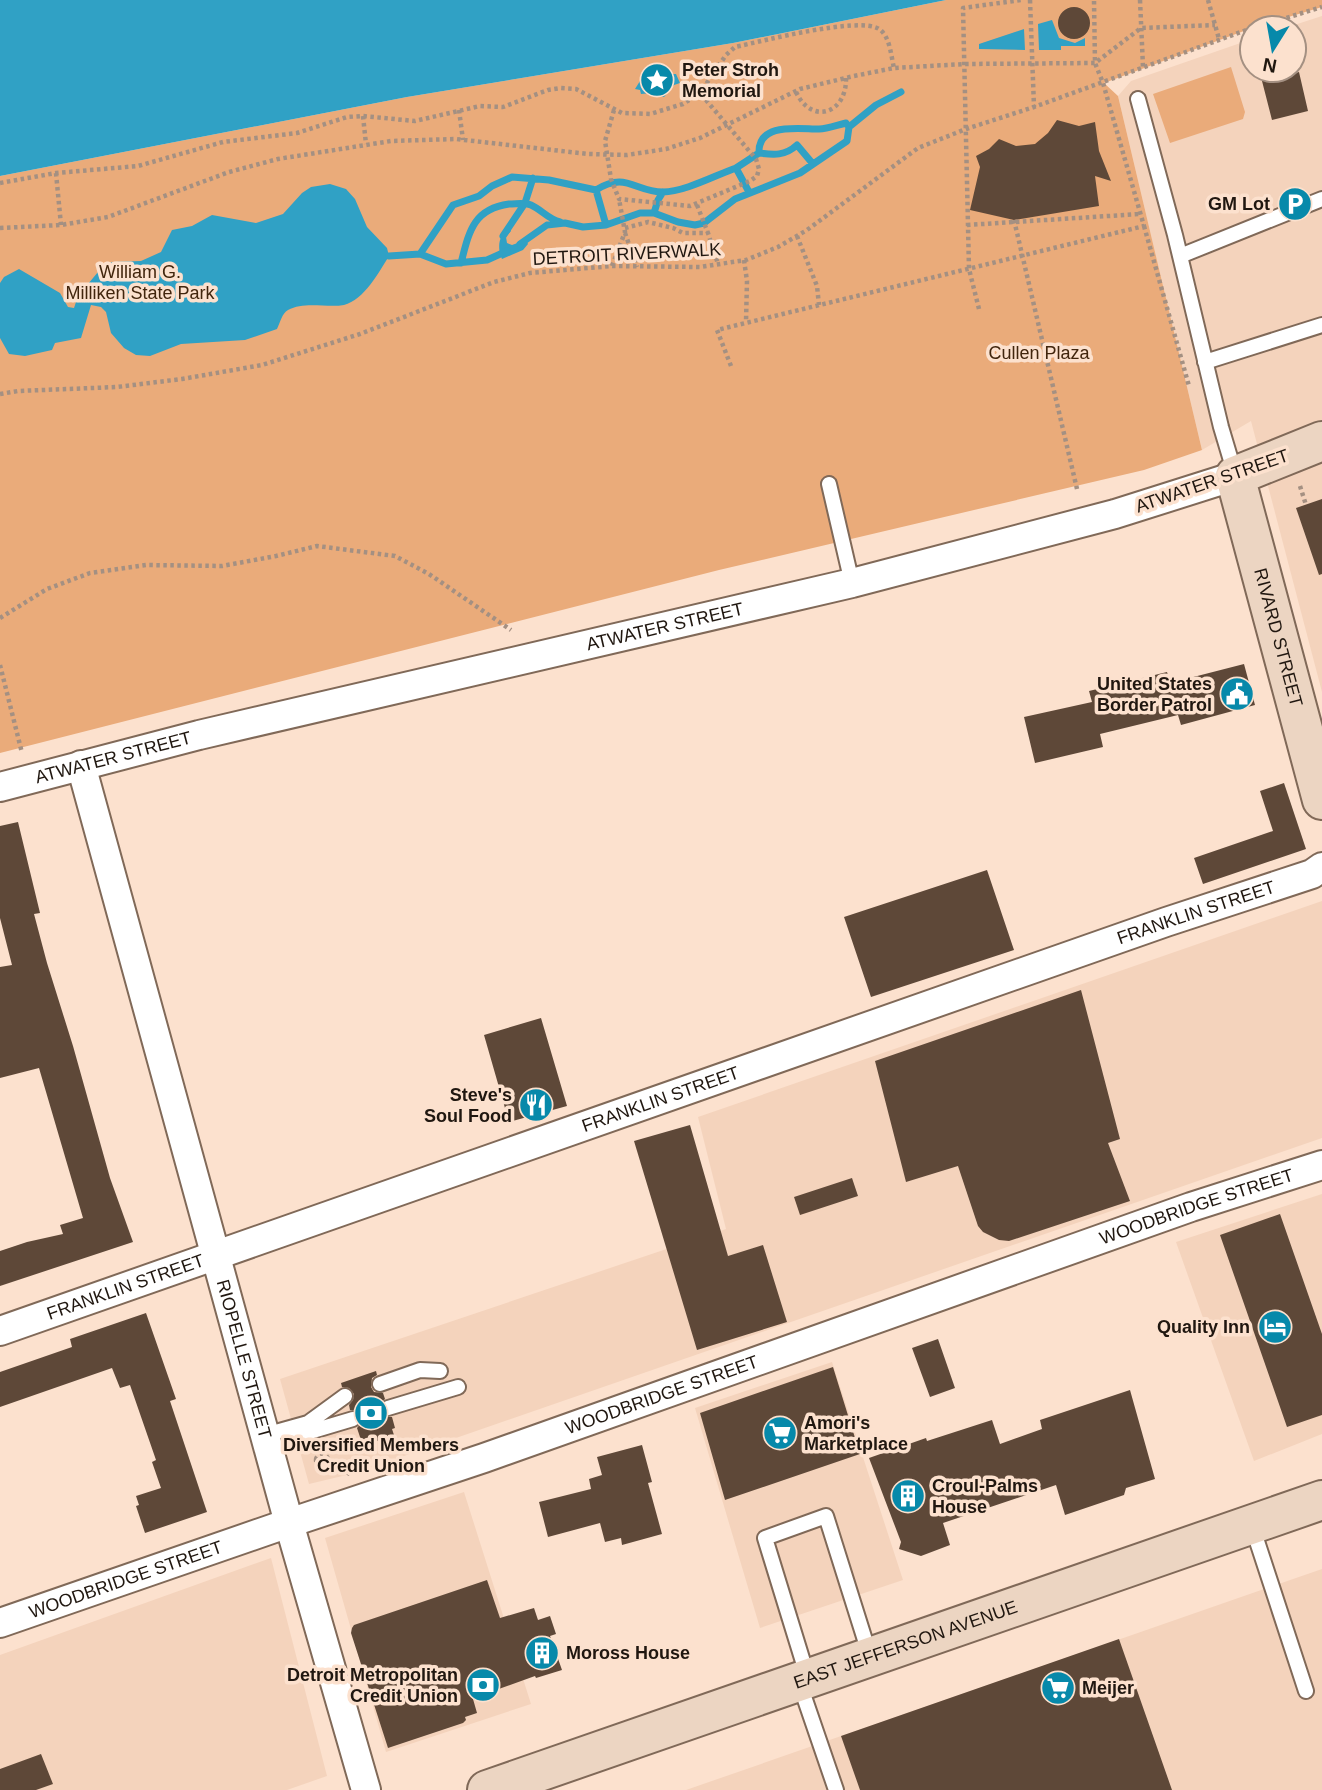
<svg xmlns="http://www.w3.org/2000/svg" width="1322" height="1790" font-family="Arial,sans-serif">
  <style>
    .built { fill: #f4d3bc }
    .green { fill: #eaab7a }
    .water { fill: #30a1c5 }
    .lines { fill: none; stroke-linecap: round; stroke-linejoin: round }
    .stream { stroke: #30a1c5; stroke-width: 7 }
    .building { fill: #5e4838 }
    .lane-casing { stroke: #806958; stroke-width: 18 }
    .street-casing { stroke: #806958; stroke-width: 32 }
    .secondary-casing { stroke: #806958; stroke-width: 42 }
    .path { stroke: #a49082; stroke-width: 4.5; stroke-dasharray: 3.5 3.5; stroke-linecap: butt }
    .lane { stroke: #fff; stroke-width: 14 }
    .street { stroke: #fff; stroke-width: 28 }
    .secondary { stroke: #ecd5c2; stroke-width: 38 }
    .labels { text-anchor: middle; stroke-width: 7; stroke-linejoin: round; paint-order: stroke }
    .poi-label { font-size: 18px; font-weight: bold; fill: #201710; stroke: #fce1ce; text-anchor: start }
    .street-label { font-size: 18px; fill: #201710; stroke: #fce1ce }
    .park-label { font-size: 18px; fill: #41250d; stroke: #fce1ce }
  </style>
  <rect width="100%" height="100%" fill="#fce1ce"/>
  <path class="built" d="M 1322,16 L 1322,692 L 1251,421 L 1202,450 L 1118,96 L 1131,81 L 1252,39 L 1252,70 L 1294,70 L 1294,28 L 1285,28 Z
    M 1322,901 L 1322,1138 L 355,1473 L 309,1484 L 280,1379 L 726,1229 L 698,1117 Z
    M 1322,1194 L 1322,1434 L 1254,1461 L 1176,1242 Z
    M 832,1362 L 903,1580 L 760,1628 L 695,1408 Z
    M 464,1492 L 531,1704 L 386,1752 L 325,1538 Z
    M 271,1558 L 327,1776 L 287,1790 L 0,1790 L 0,1655 Z
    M 1322,1569 L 1322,1790 L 686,1790 L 1132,1635 Z"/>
  <path class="green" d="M 946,0 L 1322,0 L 1322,7 L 1252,28 L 1104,83 L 1118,96 L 1202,450 L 1144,470 L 719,570 L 0,753 L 0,176 L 407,97 L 733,43 Z
    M 1231,67 L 1245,112 L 1243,119 L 1170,143 L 1153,94 Z"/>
  <path class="water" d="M 0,0 L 946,0 L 733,43 L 407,97 L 0,176 Z
    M 1052,20 L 1059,38 L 1075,43 L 1085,38 L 1085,46 L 1061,46 L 1061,50 L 1039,50 L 1038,24 Z
    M 1024,29 L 1025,50 L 979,49 L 979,44 Z
    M 673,74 L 676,74 L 680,83 L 674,85 L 664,97 L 652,93 L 641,94 L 640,90 L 635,89 L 640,81 C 648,80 648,84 652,89 L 660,89 L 667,77 Z
    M 330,184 L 346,189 L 355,199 L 367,227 L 387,248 L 389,256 C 379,272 364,300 344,305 C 327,308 304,301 288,310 C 282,313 280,323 277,329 L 245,340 L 181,344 L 150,356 L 136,355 L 124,348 L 111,333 L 106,312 L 101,307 L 91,305 L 81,338 L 55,343 L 52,350 L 25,356 L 9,354 L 0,338 L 0,283 L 4,277 L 19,269 L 60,293 L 68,307 L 74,308 L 78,296 L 98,272 L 112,262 L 141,261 L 161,252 L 172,230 L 192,226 L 212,215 L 256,223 L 283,214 L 302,193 L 311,187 Z
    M 510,229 L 511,231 L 506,237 L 507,243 L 512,245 L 526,240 L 528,244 L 523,250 L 502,259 C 497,248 498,234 510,229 Z"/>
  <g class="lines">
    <path class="stream" d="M 759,153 C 758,122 798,129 819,129 C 828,129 837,125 846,123 L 849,127
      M 736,168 L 759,153 C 774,155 785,156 797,145 L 813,164
      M 596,190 L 606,225
      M 654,213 L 658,200 L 663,192
      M 503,236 L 525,203 L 533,178
      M 520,244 L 547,225 L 565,223 L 583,227 L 606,225 L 640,213 L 654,213 L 678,222 L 695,225 L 704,223 L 735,199 L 800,173 L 847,141 L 849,127 L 876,105 L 901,92
      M 420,254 L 453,205 L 479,196 L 492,186 L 512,177 L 549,180 L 596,190 C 626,171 635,192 663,192 C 684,192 716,175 736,168 L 749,192
      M 389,256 L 420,254 L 446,264 L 487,260 L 507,251
      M 461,263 C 469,232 473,209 509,204 C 517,204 524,202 531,205 C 542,210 548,219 560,222"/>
  </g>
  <path class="building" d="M1058 23a16 16 0 1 1 32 0a16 16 0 1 1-32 0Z
    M 1299,72 L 1308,111 L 1272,120 L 1262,81 Z
    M 1057,120 L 1079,126 L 1095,122 L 1099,151 L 1111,181 L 1095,176 L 1099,206 L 1014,220 L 970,210 L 980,167 L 976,156 L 989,149 L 999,139 L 1016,146 L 1035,144 L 1048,133 Z
    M 1322,499 L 1322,574 L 1319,575 L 1296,508 Z
    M 1244,664 L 1255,705 L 1181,725 L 1178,715 L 1100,734 L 1103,747 L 1035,763 L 1024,717 L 1092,702 L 1089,691 L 1167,672 L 1170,683 Z
    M 1284,783 L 1306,849 L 1203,884 L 1194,858 L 1273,831 L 1260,791 Z
    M 18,822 L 40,913 L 34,914 L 47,963 L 73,1046 L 110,1178 L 133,1242 L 0,1286 L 0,1251 L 27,1242 L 63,1234 L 60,1225 L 83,1218 L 39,1068 L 0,1078 L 0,967 L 12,965 L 0,918 L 0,826 Z
    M 987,870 L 1014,950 L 871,997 L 844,917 Z
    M 1081,990 L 1120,1139 L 1108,1143 L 1130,1201 L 1009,1241 L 999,1240 L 983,1232 L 978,1226 L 958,1166 L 906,1182 L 875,1061 Z
    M 541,1018 L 567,1106 L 509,1122 L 484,1035 Z
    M 690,1125 L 728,1256 L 763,1245 L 787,1322 L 697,1350 L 634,1141 Z
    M 852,1178 L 858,1196 L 800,1215 L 794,1197 Z
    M 1280,1214 L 1322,1334 L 1322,1415 L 1287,1427 L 1220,1235 Z
    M 146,1313 L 176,1399 L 170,1401 L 207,1512 L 145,1533 L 136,1506 L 139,1505 L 136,1496 L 161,1488 L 152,1462 L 156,1460 L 130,1385 L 120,1388 L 112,1368 L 0,1407 L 0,1372 L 72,1347 L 70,1339 Z
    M 938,1339 L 955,1388 L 930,1397 L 912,1348 Z
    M 833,1367 L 860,1454 L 725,1500 L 700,1413 Z
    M 376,1371 L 377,1375 L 372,1378 L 371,1387 L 374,1392 L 383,1393 L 385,1399 L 379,1405 L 379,1411 L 385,1417 L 392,1417 L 395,1428 L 392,1429 L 394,1435 L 363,1446 L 357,1428 L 362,1422 L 362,1416 L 356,1410 L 350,1410 L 349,1405 L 353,1400 L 354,1394 L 349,1388 L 342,1387 L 341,1383 Z
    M 1130,1390 L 1155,1479 L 1126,1488 L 1124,1495 L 1065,1515 L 1056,1485 L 943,1523 L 950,1545 L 921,1556 L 899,1549 L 901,1542 L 869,1458 L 926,1438 L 927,1441 L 992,1420 L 1000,1444 L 1042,1429 L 1040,1420 Z
    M 642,1445 L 652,1482 L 648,1483 L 662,1534 L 622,1545 L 621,1538 L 605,1542 L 600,1523 L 548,1537 L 539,1502 L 591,1489 L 589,1479 L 602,1475 L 597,1457 Z
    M 487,1580 L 500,1618 L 534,1608 L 538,1620 L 550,1616 L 556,1634 L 550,1636 L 562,1670 L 536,1678 L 535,1676 L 493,1691 L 471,1692 L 477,1713 L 465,1717 L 466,1720 L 463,1723 L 388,1748 L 351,1633 L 352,1628 L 354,1625 Z
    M 1119,1639 L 1172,1790 L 860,1790 L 841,1736 Z
    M 41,1754 L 53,1784 L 36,1790 L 0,1790 L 0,1769 Z"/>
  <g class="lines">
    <g class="lane-casing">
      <path id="lane" d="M 1138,99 L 1175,235 L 1221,427 L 1235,474
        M 1180,256 L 1322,199
        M 1205,362 L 1322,325
        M 829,484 L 852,583
        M 380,1384 L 420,1370 L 440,1371
        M 388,1408 L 458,1387
        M 265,1435 L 308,1423 L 345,1396
        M 296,1436 L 353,1419
        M 1252,1526 L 1306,1691
        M 808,1678 L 765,1538 L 826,1516 L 870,1656
        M 799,1682 L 836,1790"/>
    </g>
    <g class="street-casing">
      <g id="street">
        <path id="s1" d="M 81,765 L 289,1523 L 366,1790"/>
        <path id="s2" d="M 0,787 L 199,735 L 852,583 L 1115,514 L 1235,476"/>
        <path id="s3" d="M 0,1331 L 1166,922 L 1312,874 L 1322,867"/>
        <path id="s4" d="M 0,1623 L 289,1523 L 484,1458 L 1191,1207 L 1322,1165"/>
      </g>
    </g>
    <g class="secondary-casing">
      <g id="secondary">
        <path id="s5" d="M 1322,441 L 1235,476 L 1322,800"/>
        <path id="s6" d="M 487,1790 L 1322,1500"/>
      </g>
    </g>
    <path class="path" d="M 1030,0 L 1034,107
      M 1140,0 L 1143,67
      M 1208,0 L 1219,39
      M 1253,28 L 1322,7
      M 796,92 C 812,126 847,113 846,78
      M 459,110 L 463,140
      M 614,110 L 605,141 L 611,179 L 619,199 L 690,206 L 750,181 L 757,176 L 759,169 L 756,159 L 700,93
      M 363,116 L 366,144
      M 56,173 L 61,225
      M 0,183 L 56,173 L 138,166 L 223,142 L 297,133 L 347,117 L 363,116 L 415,121 L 480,106 L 503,107 L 548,90 L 561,88 L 576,89 L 622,113 L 650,114 L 683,104 L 700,93 L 726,55 L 735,47 C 763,41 859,16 879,29 C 890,36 891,56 894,68
      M 697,205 L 708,233
      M 1014,220 L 1077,489
      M 967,225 L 1140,214
      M 1144,226 L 1189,386
      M 0,228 L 61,225 L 108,217 L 229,172 L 278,159 L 391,141 L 456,139 L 588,154 L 627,155 L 666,149 L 700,138 L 800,89 L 854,76 L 894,68 L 965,64 L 1095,63 L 1141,28 L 1215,25
      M 625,228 L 648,222 L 673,228 L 683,233 L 708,233 L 718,264
      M 625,233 L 637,267
      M 797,236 L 817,286 L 819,305
      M 744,260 L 747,281 L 746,322
      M 612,266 L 625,232 L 619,199
      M 979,309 L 969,269 L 963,8 L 1021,0
      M 731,366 L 717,330 L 1144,226 L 1103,83 L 1095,63 L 1094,0
      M 0,394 L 18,391 L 117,387 L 182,379 L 262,365 L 360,334 L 494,282 L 530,273 L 612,266 L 700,267 L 746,260 L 778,247 L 807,230 L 918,148 L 966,129 L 1034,107 L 1252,28
      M 1300,486 L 1306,505
      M 0,618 L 47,589 L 90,573 L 146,565 L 222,566 L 276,556 L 317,546 L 395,556 L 429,574 L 511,630
      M 0,665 L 22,753
      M316 1460a6 6 0 1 1 12 0a6 6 0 1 1-12 0Z
      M 328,1463 L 352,1475"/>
    <use href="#lane" class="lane"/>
    <use href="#street" class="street"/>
    <use href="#secondary" class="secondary"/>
  </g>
  <defs>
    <g id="sight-disc" transform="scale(1.75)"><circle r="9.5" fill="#0789aa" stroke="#fce1ce"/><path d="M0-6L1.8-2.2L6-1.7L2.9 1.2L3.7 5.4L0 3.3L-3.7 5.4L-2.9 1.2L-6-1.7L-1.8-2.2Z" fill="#fff"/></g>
    <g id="parking-disc" transform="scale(1.75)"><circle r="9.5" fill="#0789aa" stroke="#fce1ce"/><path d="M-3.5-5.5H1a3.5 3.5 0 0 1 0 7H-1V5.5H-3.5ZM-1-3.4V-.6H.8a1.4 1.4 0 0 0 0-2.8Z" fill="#fff"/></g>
    <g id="civic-disc" transform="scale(1.75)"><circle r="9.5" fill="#0789aa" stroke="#fce1ce"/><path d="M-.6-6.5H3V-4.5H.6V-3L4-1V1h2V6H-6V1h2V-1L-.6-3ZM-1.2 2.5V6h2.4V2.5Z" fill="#fff"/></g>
    <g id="restaurant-disc" transform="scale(1.75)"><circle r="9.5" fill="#0789aa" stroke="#fce1ce"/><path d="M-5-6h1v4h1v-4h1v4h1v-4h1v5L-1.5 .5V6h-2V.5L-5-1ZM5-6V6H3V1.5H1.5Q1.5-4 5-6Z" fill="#fff"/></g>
    <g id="hotel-disc" transform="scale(1.75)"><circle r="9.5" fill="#0789aa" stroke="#fce1ce"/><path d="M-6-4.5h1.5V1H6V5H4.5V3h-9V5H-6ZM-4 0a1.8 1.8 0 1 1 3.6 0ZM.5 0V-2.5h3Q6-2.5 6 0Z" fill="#fff"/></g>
    <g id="bank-disc" transform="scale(1.75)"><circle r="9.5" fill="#0789aa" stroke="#fce1ce"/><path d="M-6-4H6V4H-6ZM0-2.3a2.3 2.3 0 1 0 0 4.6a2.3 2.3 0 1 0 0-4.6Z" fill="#fff"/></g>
    <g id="supermarket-disc" transform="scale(1.75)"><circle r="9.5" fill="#0789aa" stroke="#fce1ce"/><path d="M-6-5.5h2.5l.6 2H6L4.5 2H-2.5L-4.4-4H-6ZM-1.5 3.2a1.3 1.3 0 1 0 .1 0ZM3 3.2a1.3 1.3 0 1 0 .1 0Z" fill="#fff"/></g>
    <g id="building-disc" transform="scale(1.75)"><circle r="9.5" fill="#0789aa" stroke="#fce1ce"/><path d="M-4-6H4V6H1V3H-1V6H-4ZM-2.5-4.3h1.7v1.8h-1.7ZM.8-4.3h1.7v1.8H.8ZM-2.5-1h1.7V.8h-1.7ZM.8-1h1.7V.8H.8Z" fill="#fff"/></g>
  </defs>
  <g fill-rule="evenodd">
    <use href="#sight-disc" x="657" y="80"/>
    <use href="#parking-disc" x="1295" y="204"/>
    <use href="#civic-disc" x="1237" y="694"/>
    <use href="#restaurant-disc" x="536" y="1105"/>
    <use href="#hotel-disc" x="1275" y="1327"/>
    <use href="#bank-disc" x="371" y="1413"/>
    <use href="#supermarket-disc" x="780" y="1433"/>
    <use href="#building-disc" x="908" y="1496"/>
    <use href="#building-disc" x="542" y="1653"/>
    <use href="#bank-disc" x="483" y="1685"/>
    <use href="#supermarket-disc" x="1058" y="1688"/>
  </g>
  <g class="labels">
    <g class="poi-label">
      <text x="682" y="76">Peter Stroh<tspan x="682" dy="21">Memorial</tspan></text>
      <text x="1270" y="210" text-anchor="end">GM Lot</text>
      <text x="1212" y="690" text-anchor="end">United States<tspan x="1212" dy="21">Border Patrol</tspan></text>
      <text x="512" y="1101" text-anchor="end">Steve's<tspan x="512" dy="21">Soul Food</tspan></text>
      <text x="1250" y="1333" text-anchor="end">Quality Inn</text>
      <text x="804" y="1429">Amori's<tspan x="804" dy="21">Marketplace</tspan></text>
      <text x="371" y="1451" text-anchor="middle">Diversified Members<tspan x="371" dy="21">Credit Union</tspan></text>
      <text x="932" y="1492">Croul-Palms<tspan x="932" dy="21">House</tspan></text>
      <text x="566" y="1659">Moross House</text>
      <text x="458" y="1681" text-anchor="end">Detroit Metropolitan<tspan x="458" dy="21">Credit Union</tspan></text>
      <text x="1082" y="1694">Meijer</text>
    </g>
    <g class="street-label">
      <text transform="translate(627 254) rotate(-3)" y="6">DETROIT RIVERWALK</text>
      <text transform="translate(1212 481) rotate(-19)" y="6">ATWATER STREET</text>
      <text dy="6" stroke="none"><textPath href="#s2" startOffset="684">ATWATER STREET</textPath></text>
      <text dy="6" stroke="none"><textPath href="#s5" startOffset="261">RIVARD STREET</textPath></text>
      <text dy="6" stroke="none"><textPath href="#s2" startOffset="117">ATWATER STREET</textPath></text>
      <text dy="6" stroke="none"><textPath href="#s3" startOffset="1267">FRANKLIN STREET</textPath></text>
      <text dy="6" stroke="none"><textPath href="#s3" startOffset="700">FRANKLIN STREET</textPath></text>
      <text dy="6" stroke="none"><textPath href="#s4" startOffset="1267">WOODBRIDGE STREET</textPath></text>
      <text dy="6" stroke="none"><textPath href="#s3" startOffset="133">FRANKLIN STREET</textPath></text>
      <text dy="6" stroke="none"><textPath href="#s1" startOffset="616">RIOPELLE STREET</textPath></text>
      <text dy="6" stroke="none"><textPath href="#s4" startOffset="700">WOODBRIDGE STREET</textPath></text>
      <text dy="6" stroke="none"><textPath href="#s4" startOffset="133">WOODBRIDGE STREET</textPath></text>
      <text dy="6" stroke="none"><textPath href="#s6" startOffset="443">EAST JEFFERSON AVENUE</textPath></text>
    </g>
    <g class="park-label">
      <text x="140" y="278">William G.<tspan x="140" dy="21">Milliken State Park</tspan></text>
      <text x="1039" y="359">Cullen Plaza</text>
    </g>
  </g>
  <g transform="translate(1273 49) rotate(191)"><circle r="33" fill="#fce1ce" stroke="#a49082" stroke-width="2"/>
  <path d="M0-5L12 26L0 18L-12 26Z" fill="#0789aa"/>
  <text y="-10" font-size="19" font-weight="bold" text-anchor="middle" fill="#201710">N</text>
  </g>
</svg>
